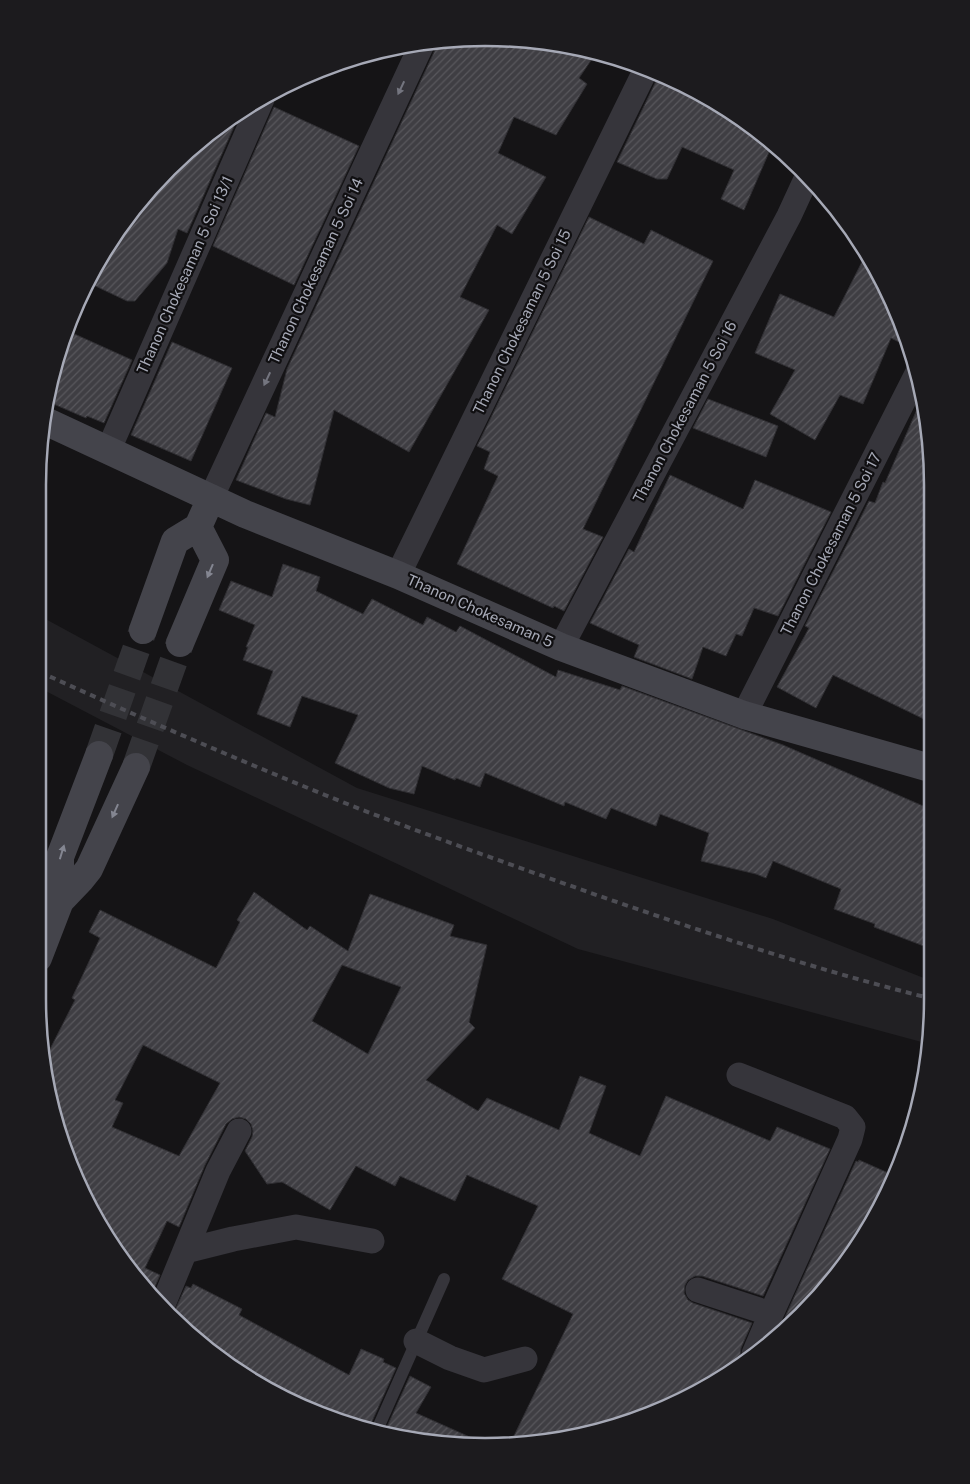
<svg xmlns="http://www.w3.org/2000/svg" width="970" height="1484" font-family="'Public Sans',sans-serif">
  <style>
    .built { fill: #212023 }
    .building { fill: url(#building-hatch); stroke: #2f2e32; fill-rule: evenodd }
    .lines { fill: none; stroke-linecap: round; stroke-linejoin: round }
    .secondary-tunnel { stroke: #323236; stroke-width: 28; stroke-dasharray: 28 14; stroke-linecap: butt }
    .lane { stroke: #36353b; stroke-width: 12 }
    .street { stroke: #36353b; stroke-width: 25 }
    .secondary { stroke: #44444b; stroke-width: 28 }
    .rail { stroke: #4d4d54; stroke-width: 4; stroke-dasharray: 6 5; stroke-linecap: butt }
    .oneway { fill: #74757f }
    .oneway2 { fill: #848691 }
    .labels { text-anchor: middle; stroke-width: 4.5; stroke-linejoin: round; paint-order: stroke }
    .street-label { font-size: 15px; fill: #a6a9b6; stroke: #100f11 }
    .rim { fill: none; stroke: #a6a9b6; stroke-width: 2.5 }
  </style>
  <defs>
    <pattern id="building-hatch" width="6" height="6" patternUnits="userSpaceOnUse" patternTransform="scale(1.25)"><rect width="6" height="6" fill="#3f3e43"/><path d="M-1 1l2-2M0 6l6-6M5 7l2-2" fill="none" stroke="#58575c"/></pattern>
  </defs>
  <rect width="100%" height="100%" fill="#151416"/>
  <path class="built" d="M 40,616 L 357,788 L 773,919 L 929,980 L 929,1044 L 578,949 L 187,765 L 40,688 Z"/>
  <path class="building" d="M 455,38 L 543,41 L 596,53 L 579,78 L 587,84 L 556,135 L 514,117 L 498,153 L 546,177 L 512,234 L 497,225 L 460,297 L 489,310 L 409,452 L 334,410 L 310,505 L 286,499 L 236,480 L 266,413 L 275,417 L 287,369 L 435,50 L 436,42 Z
    M 659,75 L 708,97 L 773,143 L 744,210 L 721,199 L 734,170 L 682,147 L 667,179 L 657,179 L 617,162 Z
    M 274,107 L 359,146 L 294,285 L 213,246 Z
    M 240,113 L 187,233 L 178,229 L 167,263 L 135,301 L 127,301 L 87,282 L 148,190 L 212,130 Z
    M 589,217 L 644,244 L 651,230 L 713,261 L 583,529 L 603,537 L 564,611 L 554,606 L 553,608 L 457,564 L 498,476 L 484,469 L 490,452 L 477,446 Z
    M 866,254 L 886,287 L 909,347 L 891,338 L 863,404 L 840,395 L 815,440 L 770,414 L 795,370 L 755,353 L 780,294 L 834,317 Z
    M 70,332 L 132,360 L 104,423 L 87,416 L 86,418 L 49,402 Z
    M 172,342 L 232,368 L 191,461 L 131,435 Z
    M 922,398 L 932,456 L 930,722 L 833,675 L 816,708 L 777,687 L 809,628 L 805,626 L 858,523 L 869,501 L 875,503 L 883,482 L 885,483 Z
    M 708,399 L 778,426 L 766,457 L 693,428 Z
    M 670,475 L 743,509 L 755,480 L 831,512 L 778,616 L 754,608 L 742,636 L 736,634 L 726,656 L 703,647 L 692,679 L 634,657 L 639,645 L 590,623 L 629,549 L 634,552 Z
    M 283,564 L 320,577 L 316,591 L 363,614 L 372,599 L 423,625 L 427,617 L 456,632 L 460,626 L 556,677 L 558,670 L 620,690 L 622,686 L 783,745 L 930,809 L 929,948 L 874,927 L 875,924 L 834,909 L 841,889 L 773,861 L 766,878 L 756,874 L 701,861 L 709,833 L 660,814 L 656,826 L 611,808 L 606,819 L 565,802 L 564,806 L 485,773 L 480,787 L 456,778 L 455,780 L 422,766 L 414,794 L 389,788 L 335,763 L 358,715 L 302,696 L 290,727 L 257,714 L 273,671 L 243,660 L 248,647 L 246,647 L 255,625 L 219,610 L 231,581 L 272,597 Z
    M 254,892 L 307,930 L 310,926 L 348,951 L 370,894 L 454,925 L 450,936 L 487,945 L 469,1022 L 475,1028 L 426,1080 L 478,1111 L 487,1098 L 559,1130 L 580,1076 L 606,1086 L 589,1133 L 640,1156 L 666,1096 L 770,1141 L 777,1127 L 830,1149 L 763,1296 L 702,1276 L 695,1276 L 688,1280 L 685,1285 L 684,1293 L 688,1300 L 693,1303 L 752,1323 L 741,1348 L 740,1357 L 734,1371 L 601,1431 L 512,1440 L 573,1314 L 502,1279 L 538,1206 L 467,1175 L 455,1201 L 400,1176 L 395,1186 L 356,1166 L 330,1210 L 282,1182 L 267,1184 L 245,1151 L 252,1137 L 253,1131 L 251,1124 L 246,1119 L 239,1117 L 232,1119 L 226,1124 L 205,1165 L 179,1227 L 167,1221 L 145,1268 L 160,1275 L 153,1291 L 113,1248 L 61,1143 L 47,1055 L 75,1000 L 72,998 L 100,938 L 89,932 L 100,910 L 216,968 L 240,922 L 237,920 ZM 342,965 L 401,987 L 368,1054 L 312,1021 ZM 143,1045 L 220,1083 L 179,1156 L 112,1127 L 123,1103 L 115,1100 Z
    M 859,1160 L 895,1176 L 822,1294 L 792,1320 L 785,1317 L 856,1161 L 858,1162 Z
    M 193,1284 L 242,1309 L 239,1315 L 349,1375 L 361,1349 L 384,1359 L 383,1362 L 396,1368 L 369,1428 L 341,1423 L 212,1354 L 174,1312 L 186,1286 L 191,1288 Z
    M 410,1376 L 431,1387 L 416,1413 L 472,1438 L 470,1444 L 456,1446 L 385,1431 Z"/>
  <g class="lines">
    <path class="secondary-tunnel" d="M 99,755 L 143,630
      M 136,767 L 180,643"/>
    <path class="lane" d="M 377,1430 L 444,1279"/>
    <path class="street" d="M 108,451 L 262,99
      M 211,498 L 422,44
      M 398,575 L 646,69
      M 561,647 L 789,216 L 807,177
      M 744,715 L 918,372
      M 38,896 L 60,901
      M 739,1075 L 845,1117 L 853,1127 L 850,1139 L 771,1314
      M 185,1251 L 233,1239 L 296,1227 L 372,1241
      M 698,1290 L 771,1314 L 754,1354
      M 164,1302 L 218,1171 L 239,1131
      M 416,1341 L 450,1358 L 484,1370 L 525,1359"/>
    <path class="secondary" d="M 43,420 L 245,514 L 398,575 L 561,647 L 744,715 L 930,768
      M 143,630 L 175,541 L 198,527 L 211,498
      M 180,643 L 215,560 L 198,527
      M 60,901 L 81,879 L 89,869 L 136,767
      M 38,958 L 60,901 L 60,857 L 99,755"/>
    <path class="rail" d="M 40,672 C 145,720 252,766 360,809 C 435,838 512,865 588,892 C 700,931 813,969 929,998"/>
  </g>
  <defs><path id="oneway-solid" d="M-6-.8H1V-3.2L6.5 0L1 3.2V.8H-6Z" transform="scale(1.25)"/></defs>
  <g class="oneway">
    <use href="#oneway-solid" transform="translate(401 88) rotate(115)"/>
    <use href="#oneway-solid" transform="translate(267 379) rotate(115)"/>
  </g>
  <g class="oneway2">
    <use href="#oneway-solid" transform="translate(210 571) rotate(113)"/>
    <use href="#oneway-solid" transform="translate(115 811) rotate(114)"/>
    <use href="#oneway-solid" transform="translate(62 852) rotate(-73)"/>
  </g>
  <g class="labels">
    <g class="street-label">
      <text transform="translate(316 271) rotate(-65)" y="5">Thanon Chokesaman 5 Soi 14</text>
      <text transform="translate(185 275) rotate(-66)" y="5">Thanon Chokesaman 5 Soi 13/1</text>
      <text transform="translate(522 322) rotate(-64)" y="5">Thanon Chokesaman 5 Soi 15</text>
      <text transform="translate(685 412) rotate(-62)" y="5">Thanon Chokesaman 5 Soi 16</text>
      <text transform="translate(831 544) rotate(-63)" y="5">Thanon Chokesaman 5 Soi 17</text>
      <text transform="translate(480 611) rotate(24)" y="5">Thanon Chokesaman 5</text>
    </g>
  </g>
  <path d="M0 0H970V1484H0ZM485 46H485A439 439 0 0 1 924 485V999A439 439 0 0 1 485 1438H485A439 439 0 0 1 46 999V485A439 439 0 0 1 485 46Z" fill="#1c1b1e" fill-rule="evenodd"/>
  <path class="rim" d="M485 46H485A439 439 0 0 1 924 485V999A439 439 0 0 1 485 1438H485A439 439 0 0 1 46 999V485A439 439 0 0 1 485 46Z"/>
</svg>
